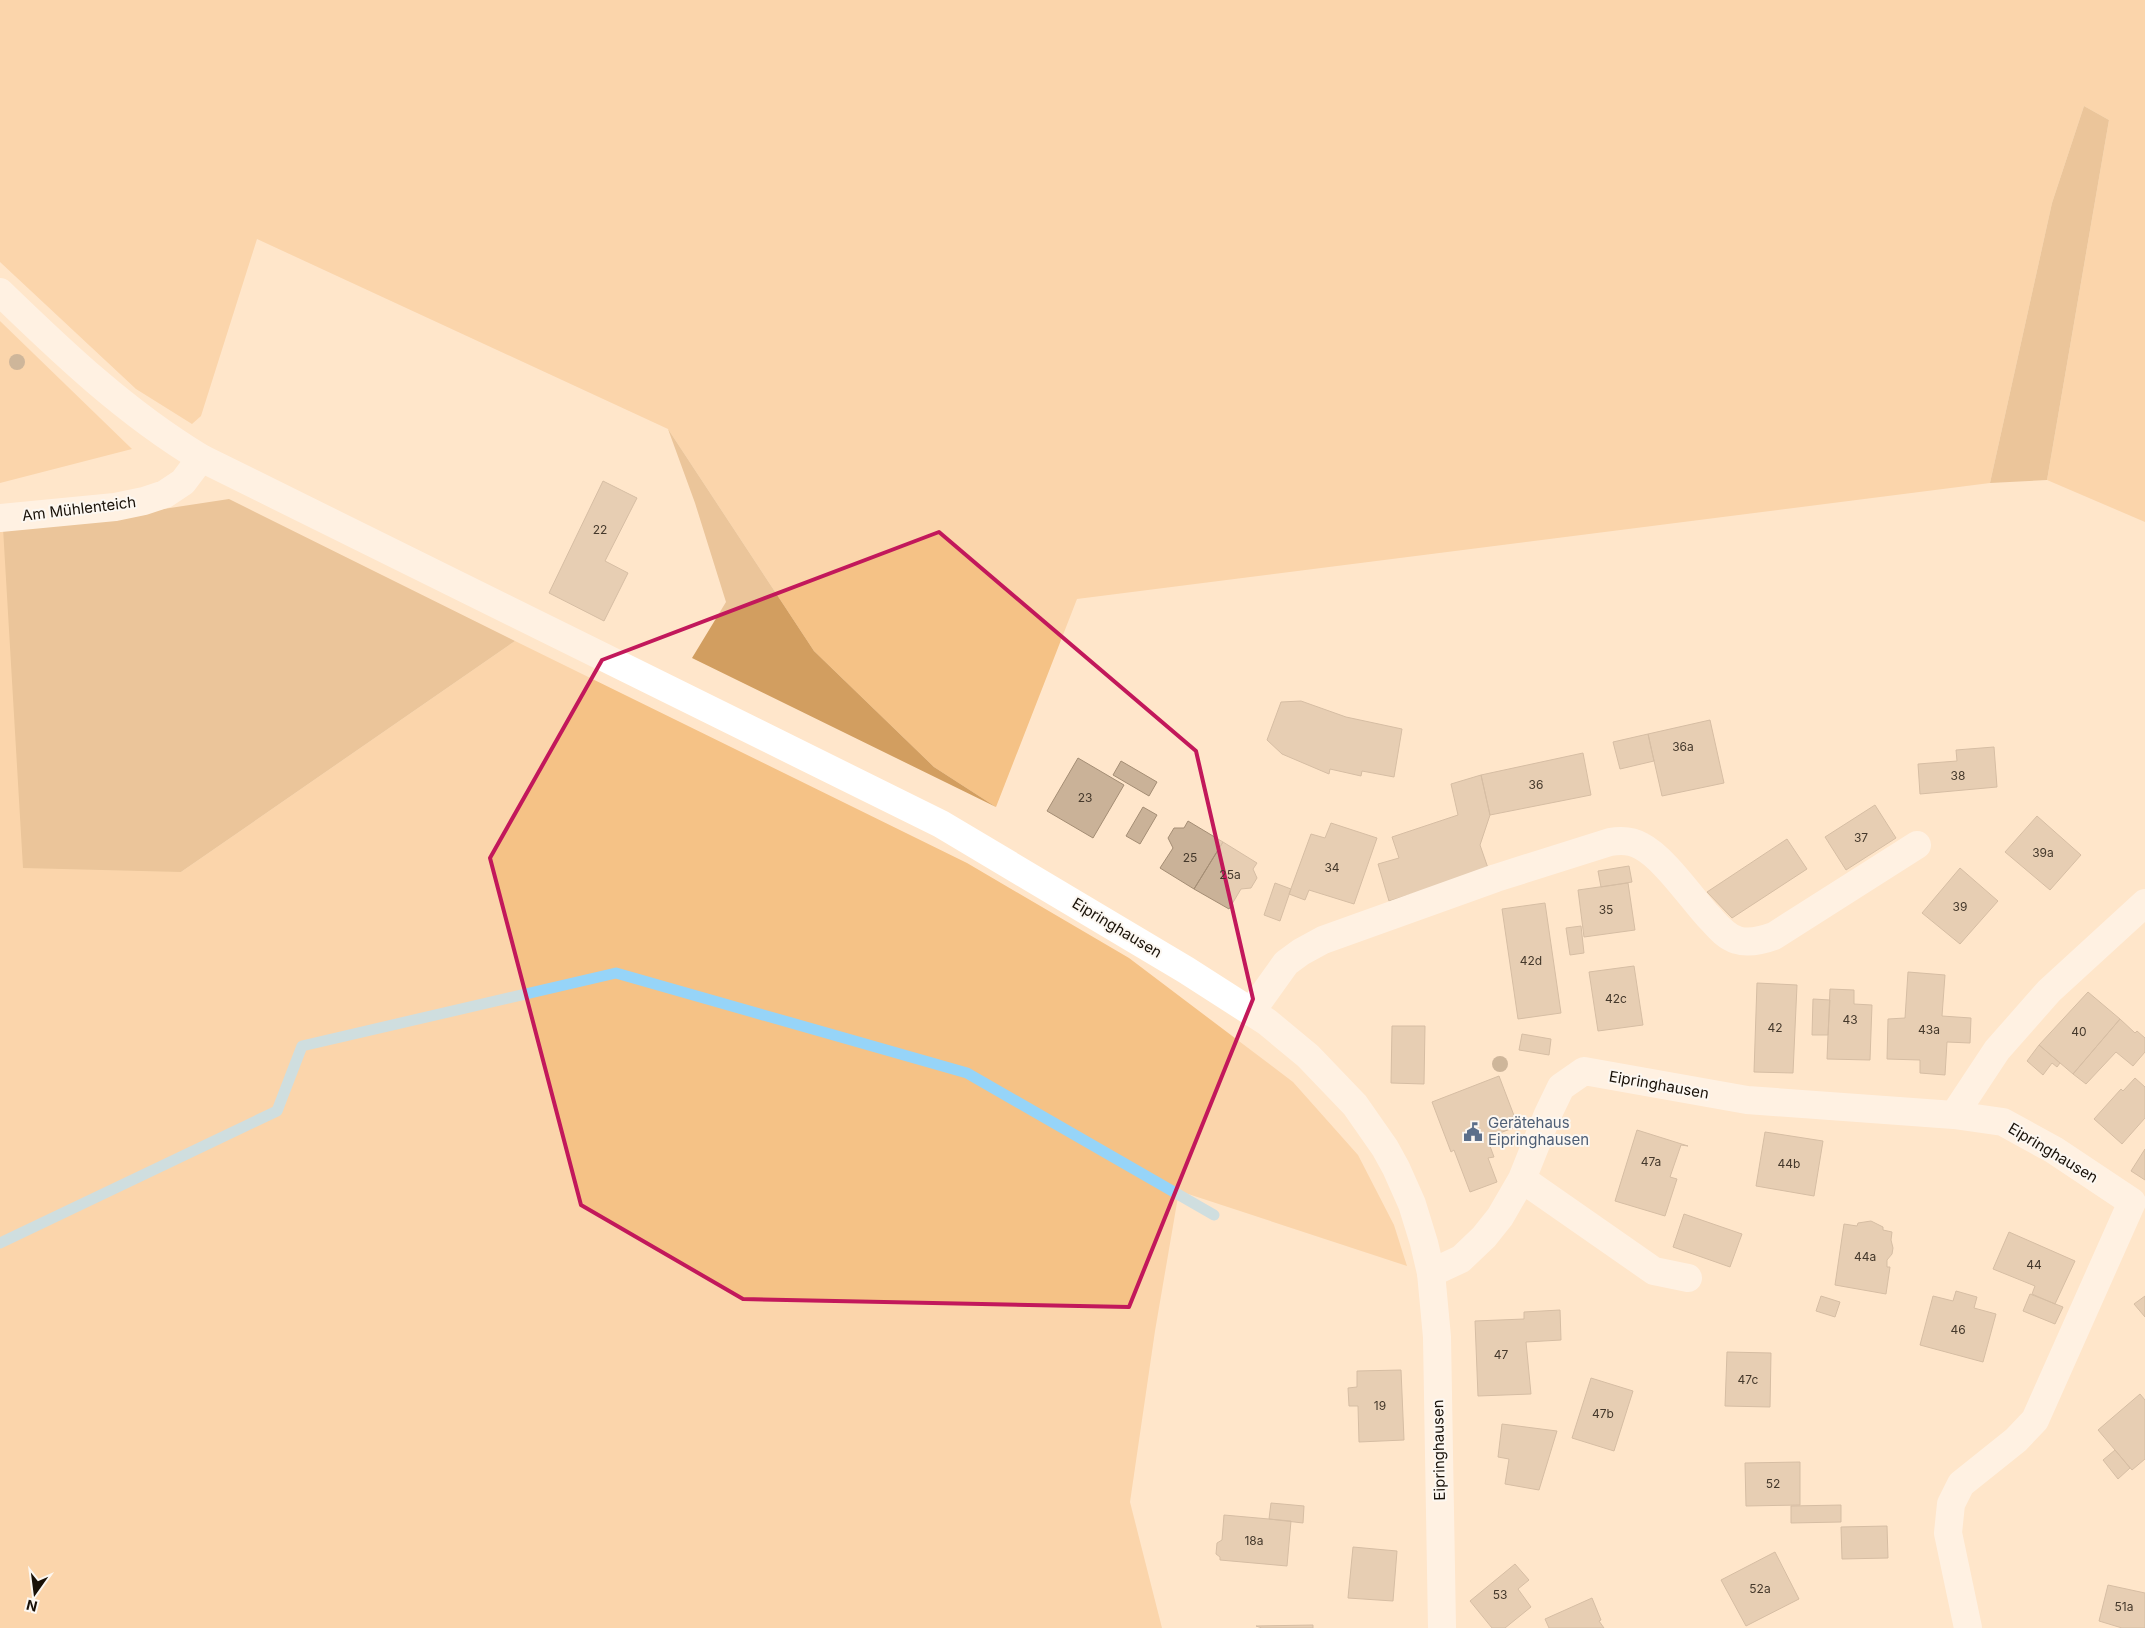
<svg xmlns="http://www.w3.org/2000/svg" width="2145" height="1628" font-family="Inter,sans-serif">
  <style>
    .green { fill: #f5c286 }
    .forest { fill: #d29e60 }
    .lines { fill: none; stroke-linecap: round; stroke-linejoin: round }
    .stream { stroke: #96d4f8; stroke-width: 11 }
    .building { fill: #cab298; stroke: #a48d74 }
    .street { stroke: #fff; stroke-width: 28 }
    .secondary { stroke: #fff; stroke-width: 28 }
    .tree { fill: #937c61 }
    .marked { fill: none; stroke: #c2185b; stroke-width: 4; stroke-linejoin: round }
    .labels { text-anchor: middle; stroke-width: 4; stroke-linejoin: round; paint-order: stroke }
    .number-label { font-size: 12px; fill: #44382b }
    .street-label { font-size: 15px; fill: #181007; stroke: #fcf7f1 }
    .service-label { font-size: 15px; fill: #4e5e75; stroke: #fcf7f1; text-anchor: start }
  </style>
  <rect width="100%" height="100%" fill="#ffe6cb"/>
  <path class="green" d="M 0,0 L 2145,0 L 2145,522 L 2047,480 L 2109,120 L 2084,106 L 2052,203 L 1990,483 L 1077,599 L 996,807 L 934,767 L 814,651 L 668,429 L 257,239 L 201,416 L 192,424 L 136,389 L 0,262 Z
    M 0,321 L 132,449 L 0,483 Z
    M 0,523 L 181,872 L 515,641 L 967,863 L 1129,958 L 1293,1082 L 1358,1155 L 1394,1225 L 1407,1266 L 1179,1191 L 1155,1331 L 1130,1502 L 1162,1628 L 0,1628 Z"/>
  <path class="forest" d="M 2084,106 L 2109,120 L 2047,480 L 1990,483 L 2052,203 Z
    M 668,429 L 814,651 L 934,767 L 996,807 L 692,658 L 726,602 L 695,503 Z
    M 229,499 L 515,641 L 181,872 L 23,868 L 3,528 L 124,515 Z"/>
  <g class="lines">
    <path class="stream" d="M 0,1243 L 277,1111 L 302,1046 L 616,973 L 967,1073 L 1214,1215"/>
  </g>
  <path class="building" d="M 603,481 L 637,498 L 605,561 L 628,573 L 604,621 L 549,593 Z
    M 1301,701 L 1346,717 L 1402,729 L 1394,777 L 1362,771 L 1361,776 L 1330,769 L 1329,774 L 1282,754 L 1267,740 L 1281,702 Z
    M 1710,720 L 1724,783 L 1662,796 L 1648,734 Z
    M 1648,734 L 1654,761 L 1620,769 L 1613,742 Z
    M 1994,747 L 1997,787 L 1920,794 L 1918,764 L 1957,761 L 1956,750 Z
    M 1583,753 L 1591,795 L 1490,815 L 1481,775 Z
    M 1078,758 L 1124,785 L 1093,838 L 1047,811 Z
    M 1121,761 L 1157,782 L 1149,796 L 1113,775 Z
    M 1481,775 L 1490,815 L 1480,845 L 1489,871 L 1389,901 L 1378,864 L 1399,858 L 1392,837 L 1458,815 L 1451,784 Z
    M 1875,805 L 1896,838 L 1846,870 L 1825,837 Z
    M 1143,807 L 1157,815 L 1140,844 L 1126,836 Z
    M 2037,816 L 2081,855 L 2050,890 L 2005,852 Z
    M 1188,821 L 1223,842 L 1194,889 L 1160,868 L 1173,848 L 1168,838 L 1174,828 L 1184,828 Z
    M 1331,823 L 1377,838 L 1354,904 L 1309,890 L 1305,900 L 1289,894 L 1311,834 L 1325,838 Z
    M 1787,839 L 1807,869 L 1732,918 L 1707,892 Z
    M 1223,842 L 1257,863 L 1253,869 L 1257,878 L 1251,888 L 1241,889 L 1229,909 L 1194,889 Z
    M 1629,866 L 1632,882 L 1601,887 L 1598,871 Z
    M 1960,868 L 1998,901 L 1960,944 L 1922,913 Z
    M 1275,883 L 1291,889 L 1280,921 L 1264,915 Z
    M 1628,883 L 1635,930 L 1584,937 L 1578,890 Z
    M 1545,903 L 1561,1013 L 1518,1019 L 1502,909 Z
    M 1581,926 L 1584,953 L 1570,955 L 1566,928 Z
    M 1634,966 L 1643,1025 L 1598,1031 L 1589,972 Z
    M 1908,972 L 1945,975 L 1942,1016 L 1971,1018 L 1970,1043 L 1947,1042 L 1945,1075 L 1920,1073 L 1920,1060 L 1887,1059 L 1888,1019 L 1905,1018 Z
    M 1757,983 L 1797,985 L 1793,1073 L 1754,1072 Z
    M 1830,989 L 1854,990 L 1854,1004 L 1872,1005 L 1870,1060 L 1827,1059 Z
    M 2088,992 L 2120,1019 L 2073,1074 L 2039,1045 Z
    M 1813,999 L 1830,1000 L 1828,1035 L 1812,1035 Z
    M 2120,1019 L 2135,1033 L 2137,1031 L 2145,1038 L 2145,1052 L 2133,1066 L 2116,1052 L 2086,1084 L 2073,1074 Z
    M 1392,1026 L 1425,1026 L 1424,1084 L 1391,1083 Z
    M 1522,1034 L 1551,1039 L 1549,1055 L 1519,1050 Z
    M 2039,1045 L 2060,1063 L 2057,1067 L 2052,1063 L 2043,1075 L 2027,1061 Z
    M 1499,1076 L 1518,1126 L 1487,1138 L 1494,1157 L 1488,1158 L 1497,1182 L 1470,1192 L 1454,1150 L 1451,1152 L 1432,1102 Z
    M 2135,1078 L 2145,1087 L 2145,1118 L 2122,1144 L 2094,1119 L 2121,1089 L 2123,1091 Z
    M 1637,1130 L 1688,1146 L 1681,1145 L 1670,1177 L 1677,1179 L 1665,1216 L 1615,1201 Z
    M 1765,1132 L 1823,1141 L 1814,1196 L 1756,1186 Z
    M 2145,1149 L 2145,1180 L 2131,1171 Z
    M 1684,1214 L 1742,1234 L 1730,1267 L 1673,1247 Z
    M 1871,1221 L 1883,1227 L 1883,1230 L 1892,1232 L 1891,1240 L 1893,1248 L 1892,1254 L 1887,1260 L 1887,1267 L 1890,1267 L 1886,1294 L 1835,1285 L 1844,1224 L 1857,1226 L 1858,1223 Z
    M 2009,1232 L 2075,1261 L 2055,1304 L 2032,1294 L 2035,1286 L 1993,1269 Z
    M 1956,1291 L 1977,1297 L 1974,1308 L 1996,1314 L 1983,1362 L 1920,1345 L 1933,1296 L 1953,1301 Z
    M 2030,1294 L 2063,1307 L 2055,1324 L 2023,1311 Z
    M 1821,1296 L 1840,1302 L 1835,1317 L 1816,1311 Z
    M 2145,1296 L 2145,1317 L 2134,1304 Z
    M 1560,1310 L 1561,1340 L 1526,1342 L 1531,1394 L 1478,1396 L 1475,1321 L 1524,1319 L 1524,1312 Z
    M 1727,1352 L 1771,1353 L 1770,1407 L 1725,1406 Z
    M 1401,1370 L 1404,1440 L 1359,1442 L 1358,1406 L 1349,1406 L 1348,1388 L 1357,1387 L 1357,1371 Z
    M 1591,1378 L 1633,1391 L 1614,1451 L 1572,1438 Z
    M 2140,1394 L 2145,1400 L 2145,1459 L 2132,1470 L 2098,1430 Z
    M 1502,1424 L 1557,1431 L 1539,1490 L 1505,1484 L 1509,1459 L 1498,1457 Z
    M 2115,1450 L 2130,1468 L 2118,1479 L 2103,1460 Z
    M 1800,1462 L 1800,1505 L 1746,1506 L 1745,1463 Z
    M 1271,1503 L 1304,1506 L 1303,1523 L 1269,1519 Z
    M 1841,1505 L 1841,1522 L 1791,1523 L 1791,1506 Z
    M 1224,1515 L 1291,1521 L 1287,1566 L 1220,1560 L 1220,1557 L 1216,1554 L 1217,1543 L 1222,1540 Z
    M 1887,1526 L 1888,1558 L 1842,1559 L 1841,1527 Z
    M 1353,1547 L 1397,1551 L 1393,1601 L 1348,1598 Z
    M 1775,1552 L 1799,1599 L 1746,1626 L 1721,1580 Z
    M 1515,1564 L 1529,1580 L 1518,1589 L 1531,1607 L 1505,1628 L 1492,1628 L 1470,1601 Z
    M 2108,1585 L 2145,1593 L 2145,1628 L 2122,1628 L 2099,1621 Z
    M 1592,1598 L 1601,1620 L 1599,1621 L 1604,1628 L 1549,1628 L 1545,1619 Z
    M 1313,1625 L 1313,1628 L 1262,1628 L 1256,1626 Z"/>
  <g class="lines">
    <path class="street" d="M 0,518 L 115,507 L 144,501 L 165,494 L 183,482 L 201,458
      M 1251,1012 L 1286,963 L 1301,952 L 1323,940 L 1496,878 L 1610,842 C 1621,840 1631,840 1641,846 C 1663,857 1690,896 1707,915 C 1716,924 1724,936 1737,940 C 1749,944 1763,940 1774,936 L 1917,845
      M 1954,1115 L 1997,1050 L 2049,991 L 2145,903
      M 1522,1179 L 1654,1271 L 1688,1278
      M 1431,1273 L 1461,1259 L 1484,1237 L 1500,1217 L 1522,1179 L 1548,1114 L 1561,1087 L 1584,1071 L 1747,1100 L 1954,1115 L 2003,1122 L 2054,1150 L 2132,1202 L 2035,1420 L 2016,1440 L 1961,1484 L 1951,1504 L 1948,1533 L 1968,1628"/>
    <path class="secondary" d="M 0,292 C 63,353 126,413 201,458 L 941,824 L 1186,970 L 1267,1022 L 1308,1056 L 1355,1105 L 1385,1148 L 1396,1168 L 1412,1204 L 1424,1243 L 1431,1273 L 1437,1337 L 1442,1628"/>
  </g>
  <g class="tree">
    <circle cx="17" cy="362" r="8"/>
    <circle cx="1500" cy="1064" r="8"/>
  </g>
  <path d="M0 0H2145V1628H0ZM 939,532 L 1196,751 L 1253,999 L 1129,1307 L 743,1299 L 581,1205 L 490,858 L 602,660 Z" fill="#ffe6cb" fill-opacity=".55" fill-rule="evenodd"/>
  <path class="marked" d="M 939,532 L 1196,751 L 1253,999 L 1129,1307 L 743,1299 L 581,1205 L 490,858 L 602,660 Z"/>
  <defs>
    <g id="civic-bare" transform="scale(1.5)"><path d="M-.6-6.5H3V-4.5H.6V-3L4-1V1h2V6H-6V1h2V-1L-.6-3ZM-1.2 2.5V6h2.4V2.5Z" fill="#5c6f8a" stroke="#fcf7f1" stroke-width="2.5" paint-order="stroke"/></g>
  </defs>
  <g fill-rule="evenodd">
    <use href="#civic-bare" x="1473" y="1132"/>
  </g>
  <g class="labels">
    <g class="number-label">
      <text x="600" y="534">22</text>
      <text x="1683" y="751">36a</text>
      <text x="1958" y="780">38</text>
      <text x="1536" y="789">36</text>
      <text x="1085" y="802">23</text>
      <text x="1861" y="842">37</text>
      <text x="2043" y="857">39a</text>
      <text x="1190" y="862">25</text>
      <text x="1332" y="872">34</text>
      <text x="1230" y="879">25a</text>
      <text x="1960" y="911">39</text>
      <text x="1606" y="914">35</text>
      <text x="1531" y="965">42d</text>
      <text x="1616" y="1003">42c</text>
      <text x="1850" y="1024">43</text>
      <text x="1775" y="1032">42</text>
      <text x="1929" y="1034">43a</text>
      <text x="2079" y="1036">40</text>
      <text x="1651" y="1166">47a</text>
      <text x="1789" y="1168">44b</text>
      <text x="1865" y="1261">44a</text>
      <text x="2034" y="1269">44</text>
      <text x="1958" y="1334">46</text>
      <text x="1501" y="1359">47</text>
      <text x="1748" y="1384">47c</text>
      <text x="1380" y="1410">19</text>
      <text x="1603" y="1418">47b</text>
      <text x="1773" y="1488">52</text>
      <text x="1254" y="1545">18a</text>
      <text x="1760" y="1593">52a</text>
      <text x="1500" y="1599">53</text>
      <text x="2124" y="1611">51a</text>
    </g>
    <g class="street-label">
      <text transform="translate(79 509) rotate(-7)" y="5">Am Mühlenteich</text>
      <text transform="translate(1117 928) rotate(31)" y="5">Eipringhausen</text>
      <text transform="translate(1659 1085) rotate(10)" y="5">Eipringhausen</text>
      <text transform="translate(2053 1153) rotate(31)" y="5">Eipringhausen</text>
      <text transform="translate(1439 1450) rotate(-91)" y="5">Eipringhausen</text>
    </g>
    <g class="service-label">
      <text x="1488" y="1128">Gerätehaus<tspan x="1488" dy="17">Eipringhausen</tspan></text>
    </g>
  </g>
  <g transform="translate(35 1593) rotate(194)" stroke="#fcf7f1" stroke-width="4" paint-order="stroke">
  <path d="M0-4L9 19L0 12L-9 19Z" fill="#181007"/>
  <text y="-8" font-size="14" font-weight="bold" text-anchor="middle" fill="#181007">N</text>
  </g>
</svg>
